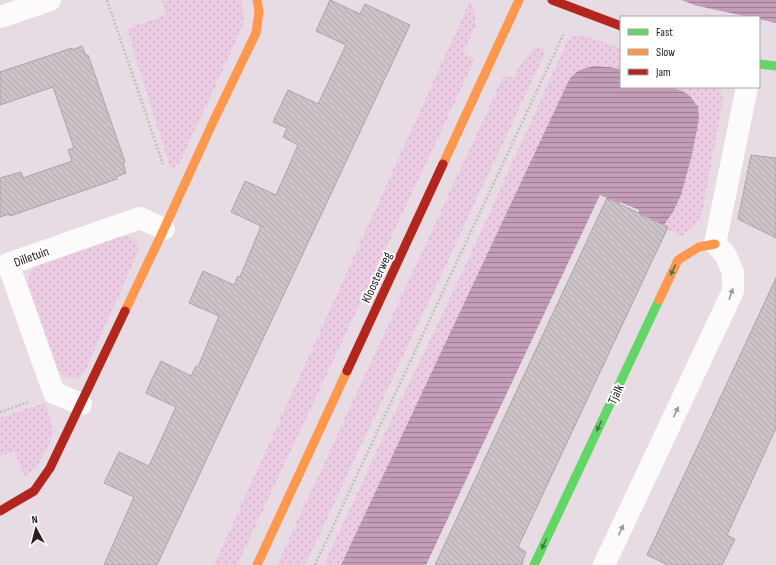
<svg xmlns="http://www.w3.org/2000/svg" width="776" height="565" font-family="'Sofia Sans Condensed',sans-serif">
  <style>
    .grass { fill: url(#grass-dots) }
    .water { fill: url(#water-rules) }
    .building { fill: url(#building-back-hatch); stroke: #aca2a9 }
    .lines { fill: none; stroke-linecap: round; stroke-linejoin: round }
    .path { stroke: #c3bec1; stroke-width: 2.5; stroke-dasharray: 2 2; stroke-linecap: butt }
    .street { stroke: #fcfafb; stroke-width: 22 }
    .fast { stroke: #63d668; stroke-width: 9 }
    .slow { stroke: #ff974d; stroke-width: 9 }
    .jam { stroke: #b3261e; stroke-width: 9 }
    .oneway { fill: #467b46 }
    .oneway2 { fill: #9d989b }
    .labels { text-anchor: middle; stroke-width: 4; stroke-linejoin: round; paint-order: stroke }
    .street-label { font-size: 13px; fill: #282025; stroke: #fff }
  </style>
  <defs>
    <pattern id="grass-dots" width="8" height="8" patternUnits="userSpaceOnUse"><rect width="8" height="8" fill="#ebcce2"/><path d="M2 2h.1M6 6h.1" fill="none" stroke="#caafc2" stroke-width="1.8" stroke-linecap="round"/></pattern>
    <pattern id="water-rules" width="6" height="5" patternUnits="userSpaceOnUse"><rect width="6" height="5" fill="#c39db8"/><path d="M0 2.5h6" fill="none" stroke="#9e8095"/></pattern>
    <pattern id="building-back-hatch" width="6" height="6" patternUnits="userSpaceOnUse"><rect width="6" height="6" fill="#ccc3c9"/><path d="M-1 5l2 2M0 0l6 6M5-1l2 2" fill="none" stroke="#afa7ac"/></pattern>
  </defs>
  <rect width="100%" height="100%" fill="#e8dce4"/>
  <path class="grass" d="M 162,0 L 241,0 L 244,20 L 242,28 L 180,162 L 171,170 L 127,29 L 166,15 Z
    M 470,1 L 475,14 L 475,27 L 463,53 L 475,59 L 237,565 L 214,565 Z
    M 573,35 L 585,36 L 621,48 L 621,69 C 609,65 592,64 581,70 C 576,72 572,77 569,80 L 341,565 L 324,565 L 372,461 L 469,258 L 567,42 L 571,37 Z
    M 536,47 L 546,51 L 305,565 L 277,565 L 504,75 L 513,78 C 520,66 526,56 536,47 Z
    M 672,87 L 720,87 L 722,93 L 723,100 L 702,213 C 696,226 693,228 682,236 L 667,229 L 668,227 L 664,225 L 673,212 L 692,155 L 699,119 L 696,103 L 691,97 L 686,93 Z
    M 123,236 C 135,237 139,240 138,252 L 85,371 L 80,377 C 68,379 66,379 58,370 L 28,283 L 29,273 L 34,267 Z
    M 44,403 C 47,411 52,421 53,430 C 53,440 41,461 34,469 C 32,472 28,474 24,476 L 15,451 L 0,456 L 0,418 Z"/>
  <path class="water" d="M 681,0 L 776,0 L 776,23 L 759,19 L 759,17 L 749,17 L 698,6 Z
    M 595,66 L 609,67 L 621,69 L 621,87 L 672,87 L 686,93 L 691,97 L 698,107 L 699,119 L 692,155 L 681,195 L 673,212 L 664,225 L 639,213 L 639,210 L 620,202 L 619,203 L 600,195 L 426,565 L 341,565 L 569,80 C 576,70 583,68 595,66 Z"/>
  <path class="building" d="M 330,0 L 360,14 L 365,4 L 410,25 L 157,565 L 104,565 L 134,497 L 104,483 L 119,452 L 149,466 L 176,407 L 146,393 L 153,377 L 161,361 L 191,376 L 196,366 L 198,367 L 219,316 L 189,303 L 203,271 L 234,285 L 238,276 L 240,277 L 261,226 L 231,212 L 245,181 L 276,195 L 298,145 L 283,137 L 287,128 L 273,122 L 288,90 L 318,104 L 346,45 L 316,31 Z
    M 82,46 L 86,56 L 88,55 L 125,162 L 123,163 L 126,173 L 116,177 L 117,179 L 10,216 L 9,214 L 0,217 L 0,178 L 21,172 L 23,178 L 72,161 L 68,150 L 74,148 L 53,87 L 0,105 L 0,72 L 72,48 L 72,50 Z
    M 751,155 L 776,158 L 776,238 L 738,219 Z
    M 607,198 L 668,227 L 518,547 L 526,552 L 523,560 L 522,565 L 435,565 Z
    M 776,278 L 776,428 L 727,535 L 735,539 L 722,565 L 668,565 L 647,555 Z"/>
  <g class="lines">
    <path class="path" d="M 107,0 L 163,164
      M 0,412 L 28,402
      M 315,565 L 564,33"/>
    <path class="street" d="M 0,17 L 50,0
      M 81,404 L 54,393 L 8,264 L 140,218 L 164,229
      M 604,565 L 733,291 L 733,272 L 725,254 L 715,244 L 747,87"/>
    <path class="fast" d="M 759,64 L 776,66
      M 534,565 L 659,300"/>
    <path class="slow" d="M 443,164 L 519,0
      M 659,300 L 678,260 L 699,247 L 715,244
      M 125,311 L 164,229 L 213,122 L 256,33 L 259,11 L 257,0
      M 257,565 L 347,371"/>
    <path class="jam" d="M 552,0 L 621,26
      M 347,371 L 443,164
      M 0,511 L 34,491 L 50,468 L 125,311"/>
  </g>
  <defs><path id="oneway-solid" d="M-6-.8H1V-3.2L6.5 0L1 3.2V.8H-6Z"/></defs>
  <g class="oneway">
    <use href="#oneway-solid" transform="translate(673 270) rotate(115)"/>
    <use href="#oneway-solid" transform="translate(599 426) rotate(115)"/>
    <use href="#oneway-solid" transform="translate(544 544) rotate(115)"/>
  </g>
  <g class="oneway2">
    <use href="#oneway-solid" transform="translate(731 294) rotate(-71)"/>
    <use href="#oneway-solid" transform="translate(676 412) rotate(-65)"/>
    <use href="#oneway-solid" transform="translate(621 530) rotate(-65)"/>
  </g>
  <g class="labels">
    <g class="street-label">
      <text transform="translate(31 256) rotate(-20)" y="5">Dilletuin</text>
      <text transform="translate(376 277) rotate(-65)" y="5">Kloosterweg</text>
      <text transform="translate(615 394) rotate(-65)" y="5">Tjalk</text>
    </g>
  </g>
  <rect x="620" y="16" width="140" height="72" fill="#ffffff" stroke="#a9a6a8"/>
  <rect x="628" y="29" width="20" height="6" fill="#63d668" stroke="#a9a6a8"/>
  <text x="656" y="36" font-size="12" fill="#282025">Fast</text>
  <rect x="628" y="49" width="20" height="6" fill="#ff974d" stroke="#a9a6a8"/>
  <text x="656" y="56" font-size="12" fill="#282025">Slow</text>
  <rect x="628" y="69" width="20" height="6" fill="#b3261e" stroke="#a9a6a8"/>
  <text x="656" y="76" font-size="12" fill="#282025">Jam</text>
  <g transform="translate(36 529) rotate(353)" stroke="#ffffff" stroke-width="3" paint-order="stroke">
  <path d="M0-3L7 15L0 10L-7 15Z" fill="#282025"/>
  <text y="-6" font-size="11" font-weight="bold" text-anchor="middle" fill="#282025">N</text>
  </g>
</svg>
